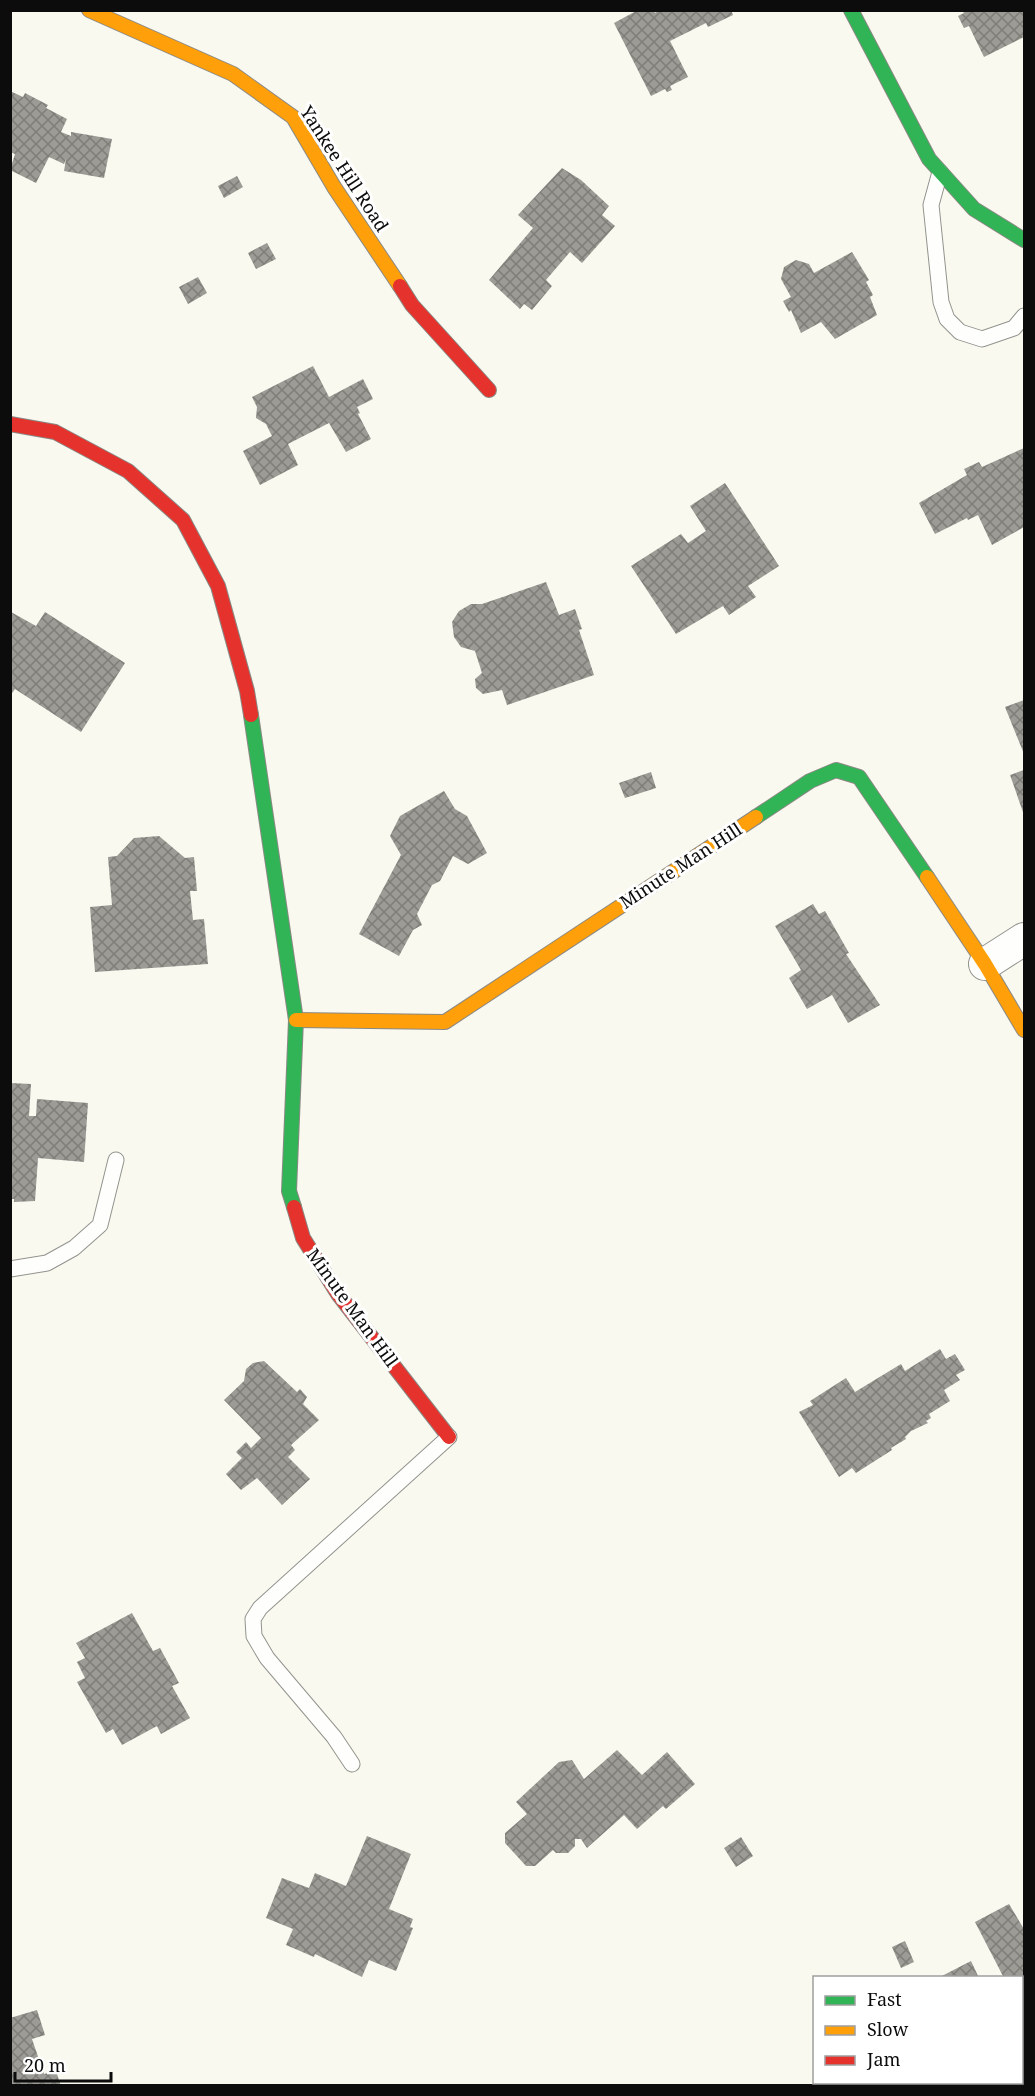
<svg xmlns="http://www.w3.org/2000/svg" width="1035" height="2096" font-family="'Noto Serif',serif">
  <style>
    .building { fill: url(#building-cross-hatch) }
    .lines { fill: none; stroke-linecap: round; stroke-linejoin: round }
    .lane-casing { stroke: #93938e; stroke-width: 17 }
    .street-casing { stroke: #93938e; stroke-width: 34 }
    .fast-casing { stroke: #8a8985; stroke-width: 16 }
    .slow-casing { stroke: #8a8985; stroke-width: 16 }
    .jam-casing { stroke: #8a8985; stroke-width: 16 }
    .lane { stroke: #fefefd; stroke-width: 15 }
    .street { stroke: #fefefd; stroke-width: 32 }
    .fast { stroke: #30b455; stroke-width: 14 }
    .slow { stroke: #ff9f0a; stroke-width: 14 }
    .jam { stroke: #e5322d; stroke-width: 14 }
    .labels { text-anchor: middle; stroke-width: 6; stroke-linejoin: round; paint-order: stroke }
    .street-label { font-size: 18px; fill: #0c0c0c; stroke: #fff }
  </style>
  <defs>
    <pattern id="building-cross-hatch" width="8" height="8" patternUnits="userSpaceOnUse" patternTransform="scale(1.5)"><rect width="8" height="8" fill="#9c9b95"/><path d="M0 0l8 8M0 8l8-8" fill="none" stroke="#7e7d78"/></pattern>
  </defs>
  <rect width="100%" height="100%" fill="#faf9ef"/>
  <path class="building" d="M 638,10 L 654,10 L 655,13 L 660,10 L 731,10 L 733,15 L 708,27 L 706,23 L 670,41 L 688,77 L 670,86 L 672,90 L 667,92 L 665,89 L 651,96 L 614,23 Z
    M 962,10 L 1024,10 L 1024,37 L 984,57 L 969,26 L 964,28 L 958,16 L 964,13 Z
    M 10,91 L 23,97 L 25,93 L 48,105 L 46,108 L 67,119 L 61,132 L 71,136 L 71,132 L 112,139 L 104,178 L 64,171 L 66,159 L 64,164 L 49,157 L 36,183 L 10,170 L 15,154 L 10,152 Z
    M 562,168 L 581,180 L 609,206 L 602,215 L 615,226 L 582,263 L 570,252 L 546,280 L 552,286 L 532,310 L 524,304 L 520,309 L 489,280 L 533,228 L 518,215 Z
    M 237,176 L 243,187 L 224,198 L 218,186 Z
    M 267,243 L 276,259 L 256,269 L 248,253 Z
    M 852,252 L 869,280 L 866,282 L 873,295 L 870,297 L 877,315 L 835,339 L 821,322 L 801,333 L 791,310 L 789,312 L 783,301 L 791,297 L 781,279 L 784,267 L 796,260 L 809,264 L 814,273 Z
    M 198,277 L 207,293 L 188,304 L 179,287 Z
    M 313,366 L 329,397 L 363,379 L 373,399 L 357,407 L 360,413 L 358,414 L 371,439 L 346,452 L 329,423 L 288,444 L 298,465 L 260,485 L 243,451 L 272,436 L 266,424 L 256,418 L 257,407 L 252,397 Z
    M 1024,448 L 1024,527 L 992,545 L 978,515 L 968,520 L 967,518 L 935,534 L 919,503 L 967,475 L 964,469 L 979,462 L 982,467 Z
    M 725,483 L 779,566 L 748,586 L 756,597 L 729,615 L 723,606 L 676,634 L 631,566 L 681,534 L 688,543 L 706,531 L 690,506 Z
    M 546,582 L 559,615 L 575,609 L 582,629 L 579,630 L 594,675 L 507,705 L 502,690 L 483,694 L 476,688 L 475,679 L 482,673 L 475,651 L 461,647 L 454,637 L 452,622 L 459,611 L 471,604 L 482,604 Z
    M 11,612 L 36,626 L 45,612 L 125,663 L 81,732 L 15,689 L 10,696 Z
    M 1024,700 L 1024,754 L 1005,707 Z
    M 1024,770 L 1024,815 L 1010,775 Z
    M 651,772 L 656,788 L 625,798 L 619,783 Z
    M 444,791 L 455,809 L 467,816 L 487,853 L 468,864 L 453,856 L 440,881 L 432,885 L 417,914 L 422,925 L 413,930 L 399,956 L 359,934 L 401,855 L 390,836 L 400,816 Z
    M 159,836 L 185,858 L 194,857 L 197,891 L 190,891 L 193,920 L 204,919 L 208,964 L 95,972 L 90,907 L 112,905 L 108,857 L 117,856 L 134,838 Z
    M 813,904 L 819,914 L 825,911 L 849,953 L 846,954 L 880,1005 L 848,1023 L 832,995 L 807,1009 L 789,978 L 801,970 L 775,926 Z
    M 10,1083 L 31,1084 L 29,1116 L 36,1116 L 37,1099 L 88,1103 L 84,1162 L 38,1158 L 35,1201 L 14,1202 L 14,1199 L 10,1199 Z
    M 940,1349 L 946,1359 L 955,1354 L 965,1370 L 956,1375 L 960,1380 L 944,1390 L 950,1401 L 929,1414 L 931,1418 L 926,1421 L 928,1423 L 911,1431 L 905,1437 L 906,1439 L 891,1448 L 892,1450 L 856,1473 L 852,1468 L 839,1477 L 799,1412 L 813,1405 L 810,1401 L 846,1378 L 855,1392 L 901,1364 L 905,1371 Z
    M 264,1361 L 297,1392 L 300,1389 L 307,1397 L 303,1404 L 319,1420 L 291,1445 L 295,1450 L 288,1457 L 310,1479 L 282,1505 L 257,1478 L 241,1490 L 226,1474 L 242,1458 L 236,1452 L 246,1442 L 251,1448 L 261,1438 L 224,1400 L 244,1381 L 246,1369 L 253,1363 Z
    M 132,1613 L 153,1651 L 160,1648 L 179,1683 L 172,1686 L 190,1718 L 161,1734 L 157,1726 L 122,1745 L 113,1729 L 106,1733 L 77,1682 L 85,1678 L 77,1662 L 85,1658 L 76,1643 Z
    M 617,1750 L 642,1775 L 667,1752 L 695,1784 L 666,1809 L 663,1806 L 637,1829 L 624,1815 L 587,1848 L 581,1839 L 575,1839 L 575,1846 L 568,1853 L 556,1853 L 553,1850 L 535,1866 L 526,1866 L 505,1843 L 505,1833 L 527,1814 L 516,1802 L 559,1762 L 572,1760 L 584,1779 Z
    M 367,1836 L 411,1854 L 389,1909 L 413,1919 L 410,1927 L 413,1928 L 396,1971 L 369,1960 L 362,1977 L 315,1954 L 314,1957 L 286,1945 L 293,1929 L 266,1918 L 282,1878 L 309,1888 L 315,1873 L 346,1886 Z
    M 741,1837 L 753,1856 L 736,1867 L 724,1848 Z
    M 1009,1904 L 1024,1929 L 1024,1996 L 1022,1997 L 1022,1978 L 1004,1978 L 975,1922 Z
    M 905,1941 L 914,1962 L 901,1968 L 892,1947 Z
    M 971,1961 L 979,1978 L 938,1978 Z
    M 37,2010 L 45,2035 L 32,2039 L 44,2074 L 56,2071 L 61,2086 L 10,2086 L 10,2018 Z"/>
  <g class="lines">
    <g class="lane-casing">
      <path id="lane" d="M 940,172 L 931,205 L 941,302 L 947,319 L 960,332 L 982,339 L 1014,328 L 1024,316
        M 10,1269 L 47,1263 L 74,1248 L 100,1225 L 116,1160
        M 352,1764 L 334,1737 L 267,1658 L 254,1636 L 253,1619 L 260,1608 L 449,1437"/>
    </g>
    <g class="street-casing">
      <path id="street" d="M 985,964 L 1024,939
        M 1024,2084 L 1024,2083"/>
    </g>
    <g class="fast-casing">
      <path id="fast" d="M 851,10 L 929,159 L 974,209 L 1024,240
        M 251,715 L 296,1020 L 289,1191 L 294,1207
        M 756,817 L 810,781 L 836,770 L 859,777 L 927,877"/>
    </g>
    <g class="slow-casing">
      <path id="slow" d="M 89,10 L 233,74 L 293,117 L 334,187 L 400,286
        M 927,877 L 985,964 L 1024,1030
        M 296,1020 L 445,1022 L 756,817"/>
    </g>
    <g class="jam-casing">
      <path id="jam" d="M 400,286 L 412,305 L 489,390
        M 10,424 L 55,432 L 128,471 L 183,520 L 218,586 L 247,691 L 251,715
        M 294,1207 L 303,1238 L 338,1294 L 449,1437"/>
    </g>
    <use href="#lane" class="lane"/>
    <use href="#street" class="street"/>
    <use href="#fast" class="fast"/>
    <use href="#slow" class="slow"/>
    <use href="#jam" class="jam"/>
  </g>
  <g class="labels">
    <g class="street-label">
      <text transform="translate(344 169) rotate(57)" y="6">Yankee Hill Road</text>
      <text transform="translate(681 866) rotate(-33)" y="6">Minute Man Hill</text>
      <text transform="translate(352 1308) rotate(54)" y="6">Minute Man Hill</text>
    </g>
  </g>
  <rect width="1035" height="2096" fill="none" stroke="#0c0c0c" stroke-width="24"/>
  <rect x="813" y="1976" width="210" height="108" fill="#ffffff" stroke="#9e9e9e" stroke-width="1.5"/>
  <rect x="825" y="1996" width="30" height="9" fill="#30b455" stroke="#9e9e9e" stroke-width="1.5"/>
  <text x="867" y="2006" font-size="18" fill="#0c0c0c">Fast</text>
  <rect x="825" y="2026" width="30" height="9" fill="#ff9f0a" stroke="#9e9e9e" stroke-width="1.5"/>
  <text x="867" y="2036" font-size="18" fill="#0c0c0c">Slow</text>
  <rect x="825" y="2056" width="30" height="9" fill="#e5322d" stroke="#9e9e9e" stroke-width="1.5"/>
  <text x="867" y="2066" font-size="18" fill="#0c0c0c">Jam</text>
  <path d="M15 2072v9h96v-9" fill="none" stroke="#0c0c0c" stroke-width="3"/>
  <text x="24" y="2072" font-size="18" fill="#0c0c0c" stroke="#ffffff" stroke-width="4.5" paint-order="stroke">20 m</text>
</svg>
